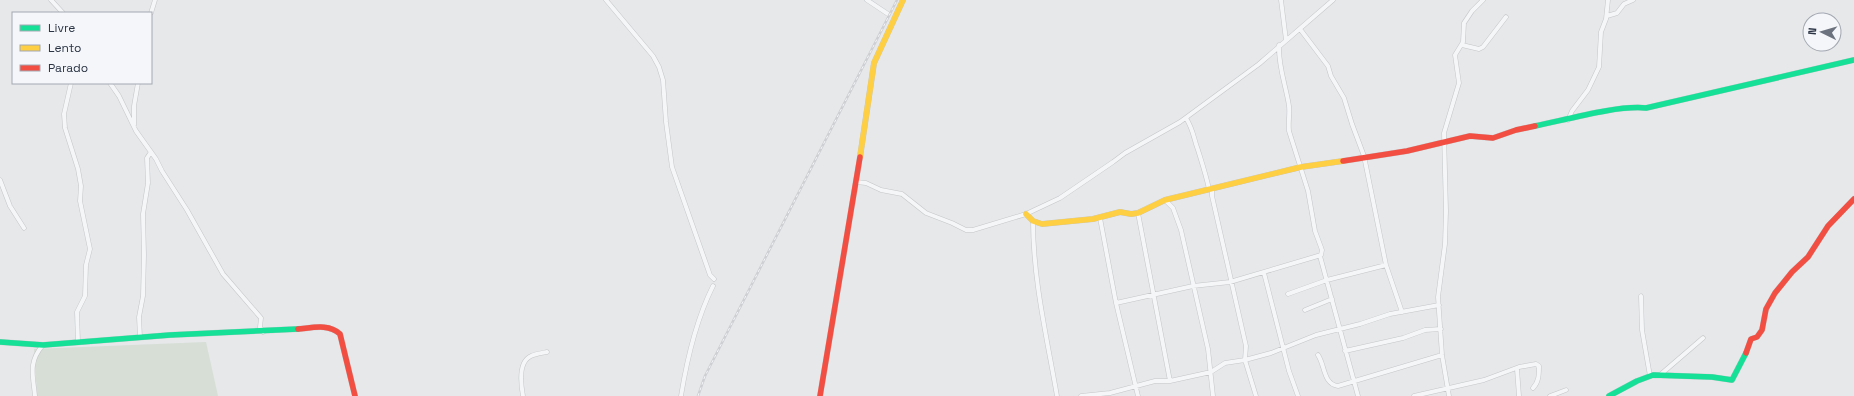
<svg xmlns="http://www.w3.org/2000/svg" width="1854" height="396" font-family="'Space Grotesk',sans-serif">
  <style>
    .green { fill: #d6ded6 }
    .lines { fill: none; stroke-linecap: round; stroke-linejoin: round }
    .street-casing { stroke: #c4c6c8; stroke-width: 5 }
    .fast-casing { stroke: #c4c6c8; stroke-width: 6 }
    .slow-casing { stroke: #c4c6c8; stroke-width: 6 }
    .jam-casing { stroke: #c4c6c8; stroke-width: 6 }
    .street { stroke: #f5f6f7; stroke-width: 4 }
    .fast { stroke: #16e098; stroke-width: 5.5 }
    .slow { stroke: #ffcf43; stroke-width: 5.5 }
    .jam { stroke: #f24e42; stroke-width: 5.5 }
    .rail-casing { stroke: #cecfd2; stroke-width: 2.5 }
    .rail { stroke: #f4f6f9; stroke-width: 1; stroke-dasharray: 3; stroke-linecap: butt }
  </style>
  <rect width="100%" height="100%" fill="#e6e8ea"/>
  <path class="green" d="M 206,342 L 218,396 L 37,396 L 34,349 Z"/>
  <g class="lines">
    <g class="street-casing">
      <path id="street" d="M 51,0 L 63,13
        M 606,0 L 653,56 L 659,67 L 663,80 L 666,122 L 672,167 L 710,275 L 714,279
        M 867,0 L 888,14
        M 1281,0 L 1286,40
        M 151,13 L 155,0
        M 1607,16 L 1617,13 L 1624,4 L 1633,0
        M 1300,29 L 1328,66 L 1331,76 L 1344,98 L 1352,124 L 1364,156 L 1386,265 L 1402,312
        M 1462,45 L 1479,49 L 1483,47 L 1506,17
        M 71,83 L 64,114 L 65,128 L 78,169 L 81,186 L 80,201 L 90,249 L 86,265 L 85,296 L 77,312 L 78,342
        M 110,83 L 119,96 L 136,131 L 156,159 L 162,171 L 187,210 L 223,274 L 261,318 L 260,327 L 263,332
        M 1186,118 C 1194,131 1193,137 1198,150 C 1202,163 1206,175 1209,189
        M 1568,120 L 1572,111 L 1588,90 L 1599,67 L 1601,32 L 1606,19 L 1608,0
        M 134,125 L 134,106 L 138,83
        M 0,180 L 10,206 L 24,228
        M 856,182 L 866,183 L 881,190 L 902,194 L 926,213 L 952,223 L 966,230 L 973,230 L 1026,214 L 1060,198 L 1113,162 L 1125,153 L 1180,122 L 1259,64 L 1333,0
        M 1165,200 L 1173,208 L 1181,230 L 1208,349 L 1213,396
        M 1138,213 L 1170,381
        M 1100,218 L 1116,303 L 1138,396
        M 1033,221 C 1033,280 1047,338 1057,396
        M 1320,256 L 1358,396
        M 1264,273 L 1289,371 L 1298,396
        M 1288,294 L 1327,280 L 1386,265
        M 1641,296 L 1642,330 L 1650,376
        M 1116,303 L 1193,286 L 1230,282 L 1321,255 L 1322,250 L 1315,231 L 1308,191 L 1289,131 C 1288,122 1290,114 1289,106 C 1286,86 1278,66 1279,45
        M 1305,310 L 1332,299
        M 140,337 L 139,317 L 143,296 L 144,255 L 143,214 L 148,183 L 147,158 L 151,152
        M 1345,351 L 1403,338 L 1425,330 L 1441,329
        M 1318,355 C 1325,365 1323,384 1338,386 L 1442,355
        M 1517,369 L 1519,396
        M 1660,375 L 1703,338
        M 35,396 C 33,375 28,362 43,345
        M 523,396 C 521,385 518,362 531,356 C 535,354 542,353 547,352
        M 681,396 C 687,359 696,320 713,286
        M 1081,396 L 1110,393 L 1155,381 L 1170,381 L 1211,372 L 1225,363 L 1245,360 L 1246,346 L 1212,196 L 1212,189
        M 1256,396 L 1245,360 L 1271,353 L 1316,335 L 1360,324 L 1390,314 L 1439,305
        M 1414,396 L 1484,380 L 1519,367 L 1536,364 L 1539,366 C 1539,374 1539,382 1533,388
        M 1449,396 L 1442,355 L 1438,297 L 1445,244 L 1446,211 L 1444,133 L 1459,83 L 1455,55 L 1463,42 L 1464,23 L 1472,11 L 1483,0
        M 1550,396 L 1566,390"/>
    </g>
    <g class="fast-casing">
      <path id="fast" d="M 1535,126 C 1565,120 1617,105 1646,108 L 1854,60
        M 0,342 L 43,345 L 170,335 L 298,329
        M 1609,396 L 1637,381 L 1653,375 L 1712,377 L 1732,380 L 1746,353"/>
    </g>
    <g class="slow-casing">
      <path id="slow" d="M 860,157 L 874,63 L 903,0
        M 1026,214 L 1033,221 L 1042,224 L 1093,219 L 1120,212 L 1131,214 L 1138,213 L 1165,200 L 1301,167 L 1343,161"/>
    </g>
    <g class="jam-casing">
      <path id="jam" d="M 1343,161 L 1407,151 L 1470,136 L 1493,138 L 1516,130 L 1535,126
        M 298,329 C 311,328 329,323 340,334 L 355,396
        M 1746,353 L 1751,339 L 1757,337 L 1762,330 L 1766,309 L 1775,293 L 1792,272 L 1808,257 L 1828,226 L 1854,199
        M 820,396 L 860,157"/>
    </g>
    <use href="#street" class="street"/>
    <use href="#fast" class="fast"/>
    <use href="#slow" class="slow"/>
    <use href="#jam" class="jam"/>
    <g class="rail-casing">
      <path id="rail" d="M 698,396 L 705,376 L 897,0"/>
    </g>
    <use href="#rail" class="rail"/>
  </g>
  <rect x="12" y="12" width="140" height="72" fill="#f4f6f9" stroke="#a4a8b1"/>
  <rect x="20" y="25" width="20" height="6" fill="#16e098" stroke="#a4a8b1"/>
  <text x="48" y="32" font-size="12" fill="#2b3445">Livre</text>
  <rect x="20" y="45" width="20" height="6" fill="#ffcf43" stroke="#a4a8b1"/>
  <text x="48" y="52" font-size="12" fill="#2b3445">Lento</text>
  <rect x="20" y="65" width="20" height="6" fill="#f24e42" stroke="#a4a8b1"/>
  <text x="48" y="72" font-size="12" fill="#2b3445">Parado</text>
  <g transform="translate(1822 32) rotate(275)"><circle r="19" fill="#f4f6f9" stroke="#a4a8b1"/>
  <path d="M0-3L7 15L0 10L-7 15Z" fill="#6c737f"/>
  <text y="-6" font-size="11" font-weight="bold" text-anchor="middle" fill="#2b3445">N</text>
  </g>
</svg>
